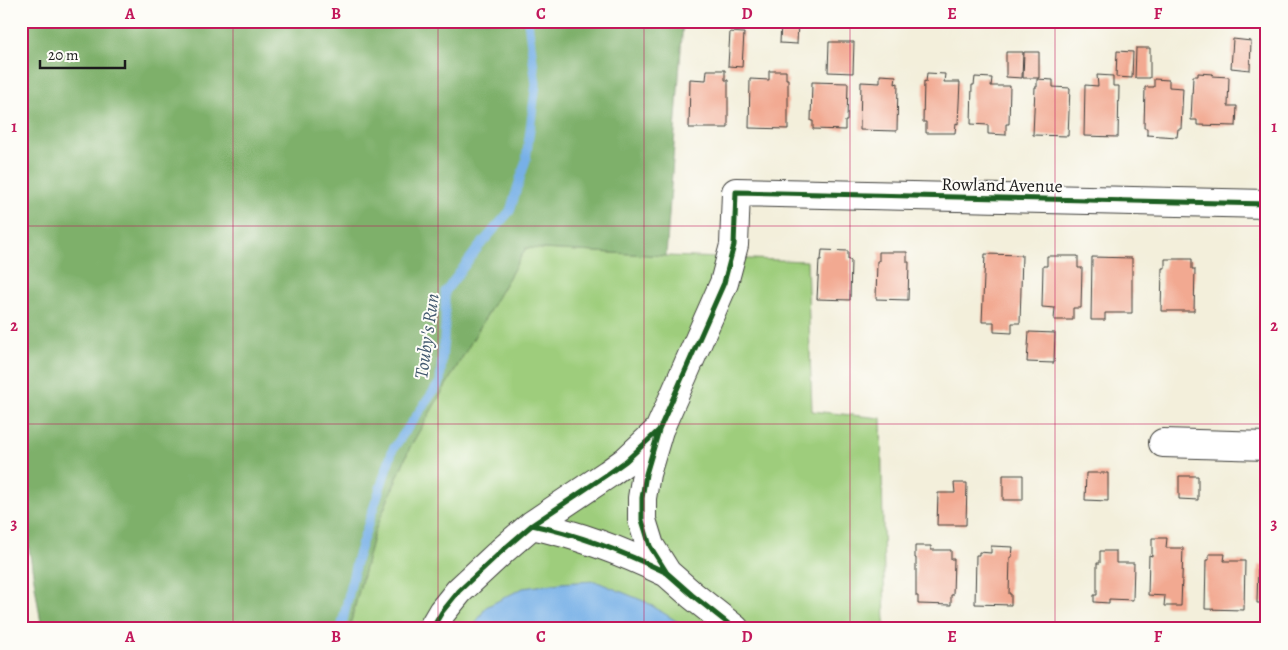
<svg xmlns="http://www.w3.org/2000/svg" width="1288" height="650" font-family="Alegreya,serif">
  <style>
    .green { fill: #9ecd7b; stroke: #5d744c }
    .forest { fill: #7eb06b; stroke: #4d6644 }
    .water { fill: #77b0e7; stroke: #4a6682 }
    .lines { fill: none; stroke-linecap: round; stroke-linejoin: round }
    .stream { stroke: #77b0e7; stroke-width: 9 }
    .building { fill: #f2a991 }
    .minor-casing { stroke: #3c3c39; stroke-width: 30 }
    .minor { stroke: #fff; stroke-width: 28 }
    .cycleway-casing { stroke: #fdfcf7; stroke-width: 8 }
    .cycleway { stroke: #1b5e20; stroke-width: 5 }
    .grid { fill: none; stroke: #c2185b; stroke-width: 1; stroke-opacity: 0.55 }
    .labels { text-anchor: middle; stroke-width: 4; stroke-linejoin: round; paint-order: stroke }
    .street-label { font-size: 18px; fill: #1c1c1c; stroke: #fdfcf7 }
    .water-label { font-size: 19px; font-style: italic; fill: #40576d; stroke: #fdfcf7 }
    .neatline { fill: none; stroke: #c2185b; stroke-width: 2 }
    .grid-label { font-size: 16px; text-anchor: middle; font-weight: bold; fill: #c2185b }
  </style>
  <rect width="100%" height="100%" fill="#fdfcf7"/>
  <filter id="ink" filterUnits="userSpaceOnUse"><feTurbulence type="fractalNoise" baseFrequency=".02" numOctaves="2"/><feDisplacementMap in="SourceGraphic" scale="10" xChannelSelector="R" yChannelSelector="G"/><feConvolveMatrix kernelMatrix="1 2 1 2 8 2 1 2 1" color-interpolation-filters="sRGB"/></filter>
  <filter id="wash" filterUnits="userSpaceOnUse"><feTurbulence type="fractalNoise" baseFrequency=".0096" numOctaves="4" result="noise"/><feDisplacementMap in="SourceGraphic" scale="20" xChannelSelector="R" yChannelSelector="G"/><feGaussianBlur stdDeviation="1.12" result="paint"/><feColorMatrix in="noise" values="0 0 0 0 0 0 0 0 0 0 0 0 0 0 0 0 0 1.4 0 .05"/><feComposite in="paint" operator="in"/></filter>
  <g filter="url(#wash)">
    <rect width="100%" height="100%" fill="#f3efdb"/>
    <path class="green" d="M 526,248 L 666,256 L 807,261 L 812,411 L 881,418 L 885,629 L 349,629 L 374,533 L 410,447 Z"/>
    <path class="forest" d="M 21,21 L 683,21 L 666,256 L 526,248 L 410,447 L 374,533 L 349,629 L 42,629 L 21,499 Z"/>
    <path class="water" d="M 595,581 L 646,602 L 689,629 L 472,629 L 486,607 L 523,588 L 560,583 Z"/>
    <g class="lines">
      <path class="stream" d="M 341,629 L 357,558 L 393,449 L 440,382 L 445,326 L 445,292 L 477,249 L 510,211 L 526,160 L 536,84 L 528,21"/>
    </g>
    <g id="blocks">
      <path class="building" d="M 781,21 L 798,21 L 797,44 L 780,43 Z
        M 730,32 L 744,33 L 742,67 L 728,66 Z
        M 1233,39 L 1251,41 L 1250,70 L 1231,68 Z
        M 829,42 L 854,42 L 853,73 L 828,72 Z
        M 1136,48 L 1150,48 L 1150,78 L 1135,78 Z
        M 1117,51 L 1133,52 L 1132,78 L 1116,77 Z
        M 1006,52 L 1023,52 L 1022,78 L 1006,77 Z
        M 1024,52 L 1039,52 L 1039,78 L 1023,78 Z
        M 707,70 L 725,70 L 725,80 L 728,80 L 728,128 L 689,128 L 690,79 L 706,80 Z
        M 769,71 L 786,71 L 786,79 L 788,79 L 788,129 L 749,128 L 750,79 L 769,80 Z
        M 927,73 L 945,74 L 944,82 L 960,82 L 958,124 L 956,123 L 955,133 L 926,133 L 926,122 L 923,122 L 924,81 L 926,82 Z
        M 1198,73 L 1213,74 L 1212,76 L 1229,77 L 1228,106 L 1237,106 L 1236,126 L 1197,125 L 1197,120 L 1191,120 L 1193,76 L 1198,76 Z
        M 880,75 L 896,76 L 895,84 L 898,83 L 897,131 L 860,130 L 861,82 L 880,83 Z
        M 1097,75 L 1113,76 L 1113,86 L 1119,86 L 1118,137 L 1084,136 L 1085,85 L 1098,86 Z
        M 975,77 L 992,78 L 991,86 L 1010,86 L 1009,124 L 1006,124 L 1006,135 L 988,134 L 988,125 L 971,124 L 972,85 L 974,85 Z
        M 1037,79 L 1053,80 L 1053,87 L 1070,88 L 1068,136 L 1033,135 L 1035,87 L 1037,87 Z
        M 1154,79 L 1169,80 L 1169,87 L 1183,88 L 1181,129 L 1178,129 L 1177,137 L 1147,135 L 1147,128 L 1144,128 L 1145,87 L 1154,87 Z
        M 812,82 L 848,83 L 847,121 L 845,121 L 845,130 L 813,129 L 813,121 L 811,121 Z
        M 822,250 L 848,251 L 848,260 L 851,260 L 850,300 L 817,299 L 819,260 L 821,260 Z
        M 879,252 L 907,252 L 907,262 L 909,262 L 908,300 L 876,299 L 877,261 L 879,261 Z
        M 985,254 L 1022,255 L 1020,323 L 1012,323 L 1012,333 L 994,332 L 994,322 L 982,322 Z
        M 1047,256 L 1078,256 L 1078,268 L 1082,268 L 1081,308 L 1073,308 L 1073,320 L 1054,320 L 1055,308 L 1042,307 L 1043,266 L 1047,266 Z
        M 1092,257 L 1132,258 L 1132,313 L 1105,313 L 1105,320 L 1091,320 Z
        M 1165,259 L 1192,259 L 1192,269 L 1195,269 L 1194,311 L 1161,311 L 1162,268 L 1165,268 Z
        M 1029,332 L 1055,333 L 1054,363 L 1027,362 Z
        M 1086,473 L 1108,473 L 1108,501 L 1085,500 Z
        M 1003,475 L 1023,475 L 1023,500 L 1003,500 Z
        M 1179,476 L 1198,476 L 1198,500 L 1179,499 Z
        M 954,483 L 967,483 L 966,525 L 937,525 L 938,493 L 955,493 Z
        M 1152,538 L 1167,538 L 1166,548 L 1183,548 L 1181,606 L 1164,606 L 1165,596 L 1148,595 L 1149,555 L 1152,556 Z
        M 915,546 L 931,546 L 931,550 L 951,550 L 951,559 L 954,559 L 953,595 L 951,595 L 951,605 L 918,604 L 918,596 L 916,596 L 916,558 L 915,558 Z
        M 991,546 L 1013,547 L 1012,557 L 1010,557 L 1009,594 L 1011,594 L 1011,605 L 975,604 L 976,555 L 979,555 L 979,552 L 991,553 Z
        M 1100,551 L 1116,551 L 1116,563 L 1134,563 L 1133,600 L 1109,599 L 1109,603 L 1094,602 L 1094,595 L 1097,595 L 1097,563 L 1100,563 Z
        M 1209,554 L 1225,554 L 1224,561 L 1245,561 L 1244,610 L 1205,609 L 1206,560 L 1209,560 Z
        M 1263,559 L 1267,559 L 1267,603 L 1257,603 L 1258,565 L 1263,566 Z"/>
    </g>
  </g>
  <g filter="url(#ink)">
    <use href="#blocks" fill-opacity="0" stroke="#3c3c39" stroke-width="1"/>
    <g class="lines">
      <g class="minor-casing">
        <path id="minor" d="M 1163,443 L 1267,446
          M 532,525 C 580,535 624,552 667,573
          M 432,629 L 442,612 L 459,591 L 503,550 L 532,525 L 608,474 L 626,461 L 658,431
          M 735,629 L 692,595 L 667,573 L 650,546 L 642,520 L 642,498 L 646,474 L 659,430 L 724,283 L 734,245 L 736,192 L 1267,204"/>
      </g>
      <use href="#minor" class="minor"/>
      <g class="cycleway-casing">
        <path id="cycleway" d="M 532,525 C 580,535 624,552 667,573
          M 432,629 L 442,612 L 459,591 L 503,550 L 532,525 L 608,474 L 626,461 L 659,430
          M 735,629 L 692,595 L 667,573 L 650,546 L 642,520 L 642,498 L 646,474 L 659,430 L 724,283 L 734,245 L 736,192 L 1267,204"/>
      </g>
      <use href="#cycleway" class="cycleway"/>
    </g>
  </g>
  <path class="grid" d="M 233,21 L 233,629M 438,21 L 438,629M 644,21 L 644,629M 850,21 L 850,629M 1055,21 L 1055,629M 21,226 L 1267,226M 21,424 L 1267,424"/>
  <g class="labels">
    <g class="street-label">
      <text transform="translate(1002 185) rotate(1)" y="6">Rowland Avenue</text>
    </g>
    <g class="water-label">
      <text transform="translate(426 336) rotate(-82)" y="7">Touby's Run</text>
    </g>
  </g>
  <rect width="1288" height="650" fill="none" stroke="#fdfcf7" stroke-width="55"/>
  <path d="M40 60v8h85v-8" fill="none" stroke="#1c1c1c" stroke-width="2.5"/>
  <text x="48" y="60" font-size="15" fill="#1c1c1c" stroke="#fdfcf7" stroke-width="4" paint-order="stroke">20 m</text>
  <rect x="28" y="28" width="1232" height="594" class="neatline"/>
  <g class="grid-label">
    <text x="130" y="19">A</text>
    <text x="336" y="19">B</text>
    <text x="541" y="19">C</text>
    <text x="747" y="19">D</text>
    <text x="952" y="19">E</text>
    <text x="1158" y="19">F</text>
    <text x="14" y="132">1</text>
    <text x="1274" y="132">1</text>
    <text x="14" y="331">2</text>
    <text x="1274" y="331">2</text>
    <text x="14" y="529">3</text>
    <text x="1274" y="529">3</text>
    <text x="130" y="642">A</text>
    <text x="336" y="642">B</text>
    <text x="541" y="642">C</text>
    <text x="747" y="642">D</text>
    <text x="952" y="642">E</text>
    <text x="1158" y="642">F</text>
  </g>
</svg>
